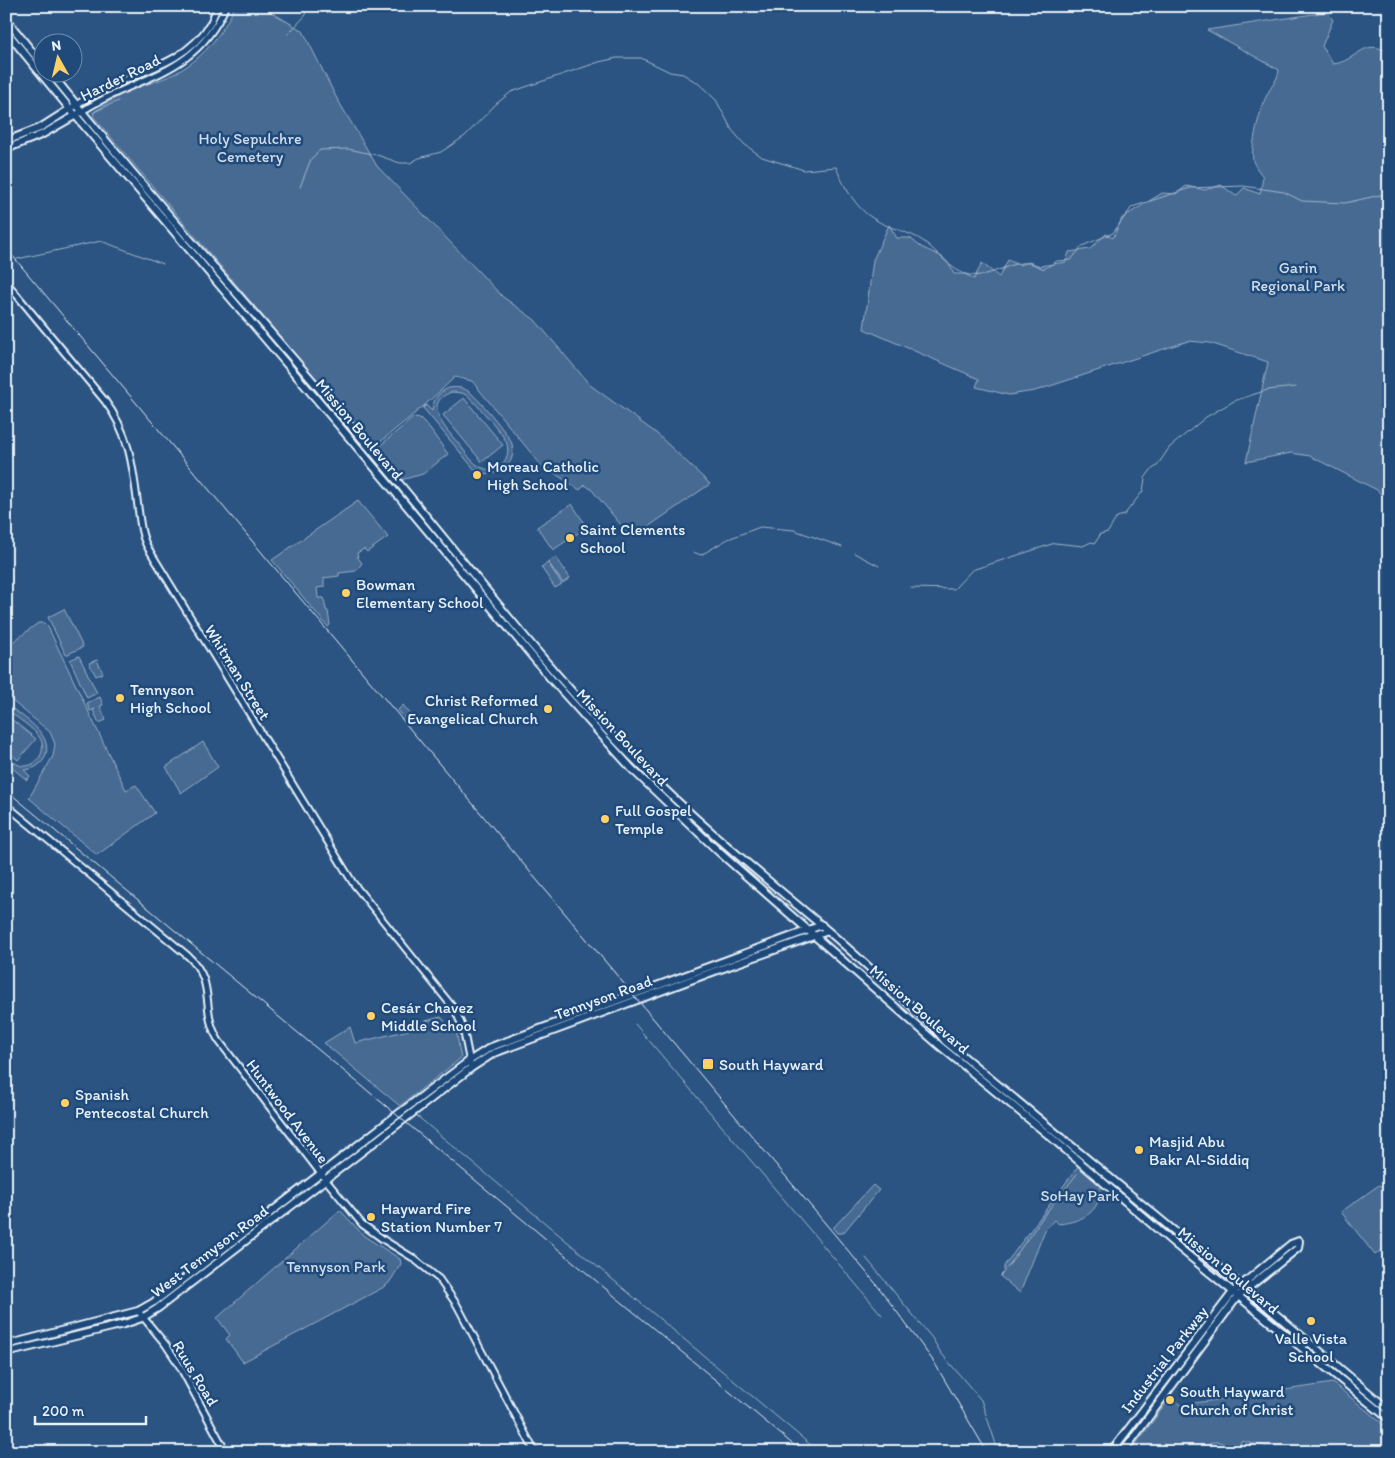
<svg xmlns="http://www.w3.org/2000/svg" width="1395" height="1458" font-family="Itim,sans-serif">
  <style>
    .green { fill: #476b93; stroke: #98aec6; fill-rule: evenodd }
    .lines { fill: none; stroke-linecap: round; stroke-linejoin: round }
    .stream { stroke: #a0b6cb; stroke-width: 1 }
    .minor-casing { stroke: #e8f1f8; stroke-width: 9 }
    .major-casing { stroke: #e8f1f8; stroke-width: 10 }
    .minor { stroke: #1f4a7a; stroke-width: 5 }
    .major { stroke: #1f4a7a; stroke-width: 6 }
    .rail { stroke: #e8f1f8; stroke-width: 1 }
    .poi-dot { fill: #ffd166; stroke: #1f4a7a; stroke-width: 2 }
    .labels { text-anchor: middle; stroke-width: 5; stroke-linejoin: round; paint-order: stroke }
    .street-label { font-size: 16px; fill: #e8f1f8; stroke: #1f4a7a }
    .park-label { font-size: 16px; fill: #d0dde9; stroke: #1f4a7a }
    .poi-label { font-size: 16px; fill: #e8f1f8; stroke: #1f4a7a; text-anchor: start }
  </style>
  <rect width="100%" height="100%" fill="#2b5482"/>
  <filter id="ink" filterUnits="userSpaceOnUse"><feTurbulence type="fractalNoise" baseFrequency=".02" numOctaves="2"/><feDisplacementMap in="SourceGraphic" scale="10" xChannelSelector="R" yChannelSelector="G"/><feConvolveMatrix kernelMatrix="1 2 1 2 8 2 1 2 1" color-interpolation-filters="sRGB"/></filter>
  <g filter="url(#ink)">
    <path class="green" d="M 235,6 L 261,6 L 303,31 L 336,97 L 377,166 L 503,297 L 535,320 L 590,385 L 656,433 L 710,484 L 632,538 L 591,489 L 585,485 L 580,490 L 548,469 L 545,470 L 472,381 L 455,377 L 426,404 L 374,447 L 93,116 L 95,111 C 106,105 117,96 128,91 C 145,84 165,80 181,70 C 205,56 224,31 235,6 Z
      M 1327,12 L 1333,20 L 1322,46 L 1333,64 C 1356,62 1364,36 1389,53 L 1389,503 L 1377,490 L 1310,456 L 1291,453 L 1246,462 L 1268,362 L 1210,343 L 1188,341 L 1035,391 L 1009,395 L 976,387 L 979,379 L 864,329 L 873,260 L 889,225 L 897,238 L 910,238 C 914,241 919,246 923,248 C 940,256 946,255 954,274 L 965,274 L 974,279 L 982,263 L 999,277 L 1008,260 L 1019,265 L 1029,262 L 1040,266 L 1066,262 L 1069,252 L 1090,249 L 1106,234 L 1113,238 L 1122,218 L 1162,193 L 1176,194 L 1186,186 L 1205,190 L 1221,185 L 1236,196 L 1244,188 L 1260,194 L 1263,177 C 1260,172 1254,166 1253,160 C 1250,149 1261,105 1267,95 C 1271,86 1278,80 1279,70 L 1207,30 Z
      M 449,388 C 456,387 462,387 468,391 C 476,395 510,436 512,444 C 518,467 493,481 475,470 L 423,408 L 426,405 L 432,411 C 433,400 438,392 449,388 ZM 452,392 L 462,393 L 468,396 C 477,405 504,434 507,444 C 509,452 507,460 501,465 C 496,469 489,471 483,468 C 473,465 465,451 459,444 C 447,430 420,403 452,392 Z
      M 464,398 L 503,445 L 482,462 L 443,415 Z
      M 414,417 L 420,418 L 427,425 L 448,454 L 423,474 L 401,480 L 376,449 Z
      M 358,501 L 388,537 L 367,552 L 364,549 L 357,553 L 358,558 L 362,563 L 356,571 L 339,573 L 339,576 L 324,578 L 324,587 L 317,588 L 318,598 L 324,598 L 326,610 L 328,611 L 330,625 L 328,627 L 272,560 Z
      M 572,504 L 587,527 L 553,550 L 537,527 Z
      M 556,557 L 570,578 L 563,583 L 548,562 Z
      M 548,563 L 562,584 L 555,588 L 541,567 Z
      M 64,609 L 83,647 L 66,655 L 48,617 Z
      M 38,623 L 44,623 L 48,627 L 126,790 L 136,785 L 155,813 L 97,855 L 29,798 L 53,756 L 55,744 L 50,732 L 6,696 L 6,647 Z
      M 79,656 L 97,693 L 87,698 L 70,660 Z
      M 97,660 L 103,673 L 96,676 L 89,663 Z
      M 100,697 L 103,705 L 100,706 L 106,720 L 99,723 L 93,710 L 95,709 L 90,711 L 87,703 Z
      M 6,704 C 21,716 57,735 44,759 C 39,767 32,769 24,770 L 30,776 L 27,780 L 6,763 L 6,756 C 11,760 16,765 23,766 C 38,767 47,750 40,738 C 34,728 15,717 6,709 Z
      M 403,705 L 412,716 L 407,721 L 398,710 Z
      M 6,715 L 36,739 L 18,760 L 6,750 Z
      M 203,742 L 218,767 L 181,793 L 166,767 Z
      M 441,1017 L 450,1027 L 455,1024 L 461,1058 L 400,1106 L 324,1043 L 350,1027 L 355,1043 L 409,1030 L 414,1024 Z
      M 1079,1165 L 1101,1186 C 1100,1213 1083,1221 1059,1224 L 1054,1220 L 1045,1230 L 1020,1293 L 1000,1276 L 1004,1272 L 1004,1266 Z
      M 873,1185 L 879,1190 L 843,1233 L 837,1233 L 833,1228 Z
      M 1379,1185 L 1389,1192 L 1389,1245 L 1375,1255 L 1341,1212 Z
      M 340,1210 L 364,1236 L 400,1259 L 401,1264 L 389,1283 L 382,1288 L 243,1362 L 226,1339 L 230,1335 L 217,1318 Z
      M 1333,1383 L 1389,1429 L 1389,1452 L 1304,1452 L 1289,1446 L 1265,1446 L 1241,1441 L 1238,1452 L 1232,1452 C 1224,1439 1210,1438 1202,1452 L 1130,1452 L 1171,1397 L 1181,1405 Z"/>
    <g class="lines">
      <path class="stream" d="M 288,34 L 305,16 L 306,6
        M 92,113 L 118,101
        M 300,187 L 311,159 L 320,150 L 348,149 L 377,155 L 400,163 L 410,163 L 419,158 L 441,152 L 465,136 L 496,104 L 511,92 L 599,62 L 617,58 L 641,58 L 670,72 L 683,74 L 699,84 L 716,100 L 732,130 L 744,144 L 762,157 L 804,170 L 836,167 C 843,185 856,209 874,219 C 889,229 909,231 923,241 C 939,252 950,271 969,275 C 990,279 1011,260 1029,263 C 1034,264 1039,267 1044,269 L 1057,261 L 1071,260 L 1082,246 L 1113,233 L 1132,207 L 1190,188 L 1243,186 L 1284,192 L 1302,201 L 1345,203 L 1389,193
        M 17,259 L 101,241 L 163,264
        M 8,261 L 11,260
        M 693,552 L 701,555 L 728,539 L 760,527 L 794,530 L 842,547
        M 854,553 L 879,566
        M 911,588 L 954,589 L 972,570 L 1055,543 L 1083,546 L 1091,542 L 1095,543 L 1099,537 L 1100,534 L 1108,532 L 1117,517 L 1124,515 L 1143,491 L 1145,478 L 1151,470 L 1157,466 L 1169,448 L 1206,417 L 1234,401 L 1267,390 L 1296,387
        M 635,1024 L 882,1315
        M 417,1116 L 819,1452
        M 866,1258 L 932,1338 L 941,1353 L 981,1400 L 995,1441 L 996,1451
        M 1007,1268 L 1045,1214 L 1077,1174
        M 6,1450 L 7,1452"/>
      <g class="minor-casing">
        <path id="minor" d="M 76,105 C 85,100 93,93 103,89 C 141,71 186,63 210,24 C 213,18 215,12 218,6
          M 81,112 C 138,74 194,78 226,6
          M 6,282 L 105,401 C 130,434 133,468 138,507 C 140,521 141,536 148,548 L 353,883 L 455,1010 L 463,1028 L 471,1068
          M 6,805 L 188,956 C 218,984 199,1010 219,1041 L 325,1179 L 362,1224 L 384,1240 L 413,1258 L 439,1279 L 457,1305 L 535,1452
          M 138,1311 L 166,1345 L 178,1363 L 226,1452"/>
      </g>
      <g class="major-casing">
        <path id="major" d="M 6,19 L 42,64
          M 6,31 L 70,109 L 386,481 L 552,680 L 632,769 L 719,852 L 940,1046 L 1052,1138 L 1177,1246 L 1389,1419
          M 50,72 C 152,200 263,321 368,446 C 458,553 542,665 640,765 C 697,823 759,873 821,925 C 859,957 896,992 933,1026 L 945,1041 L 1184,1239 L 1240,1284 L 1389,1410
          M 6,141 L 40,128 L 73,107
          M 6,149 L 43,134 L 78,114
          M 6,1345 L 138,1311 L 154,1302 L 397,1115 L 469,1061 L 491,1047 L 822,925
          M 6,1353 L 124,1324 L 142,1318 L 158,1308 L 471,1068 L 494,1053 L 715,971 L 828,931
          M 1111,1452 L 1233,1292 L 1291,1244 L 1299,1241
          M 1123,1452 L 1238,1296 L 1298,1248 L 1299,1241"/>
      </g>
      <use href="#minor" class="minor"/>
      <use href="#major" class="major"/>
      <path class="rail" d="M 6,248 L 877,1285 L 934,1362 L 987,1452
        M 6,790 L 802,1452"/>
    </g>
  </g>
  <g class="poi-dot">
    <circle cx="477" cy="475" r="5"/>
    <circle cx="570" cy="538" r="5"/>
    <circle cx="346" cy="593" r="5"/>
    <circle cx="120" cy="698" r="5"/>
    <circle cx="548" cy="709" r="5"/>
    <circle cx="605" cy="819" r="5"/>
    <circle cx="371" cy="1016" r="5"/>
    <rect x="702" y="1058" width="12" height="12" rx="2.5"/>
    <circle cx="65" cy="1103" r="5"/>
    <circle cx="1139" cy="1150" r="5"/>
    <circle cx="371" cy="1217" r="5"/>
    <circle cx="1311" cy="1321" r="5"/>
    <circle cx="1170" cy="1400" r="5"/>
  </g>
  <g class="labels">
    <g class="street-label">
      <text transform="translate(120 77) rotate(-26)" y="6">Harder Road</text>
      <text transform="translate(360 429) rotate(50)" y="6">Mission Boulevard</text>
      <text transform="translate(238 672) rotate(58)" y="6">Whitman Street</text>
      <text transform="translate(623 737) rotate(47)" y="6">Mission Boulevard</text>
      <text transform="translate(603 997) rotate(-20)" y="6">Tennyson Road</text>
      <text transform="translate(920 1009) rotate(41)" y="6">Mission Boulevard</text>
      <text transform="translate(288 1111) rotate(53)" y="6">Huntwood Avenue</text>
      <text transform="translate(209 1251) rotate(-37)" y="6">West Tennyson Road</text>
      <text transform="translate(1229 1270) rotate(40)" y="6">Mission Boulevard</text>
      <text transform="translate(1164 1359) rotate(-52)" y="6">Industrial Parkway</text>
      <text transform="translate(196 1373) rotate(59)" y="6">Ruus Road</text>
    </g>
    <g class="park-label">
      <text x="250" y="144">Holy Sepulchre<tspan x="250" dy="18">Cemetery</tspan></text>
      <text x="1298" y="273">Garin<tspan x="1298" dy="18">Regional Park</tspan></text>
      <text x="1080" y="1201">SoHay Park</text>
      <text x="336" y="1272">Tennyson Park</text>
    </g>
    <g class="poi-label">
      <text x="487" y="472">Moreau Catholic<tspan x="487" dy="18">High School</tspan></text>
      <text x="580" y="535">Saint Clements<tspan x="580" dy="18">School</tspan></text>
      <text x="356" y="590">Bowman<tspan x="356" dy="18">Elementary School</tspan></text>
      <text x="130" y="695">Tennyson<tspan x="130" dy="18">High School</tspan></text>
      <text x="538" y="706" text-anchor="end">Christ Reformed<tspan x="538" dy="18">Evangelical Church</tspan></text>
      <text x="615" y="816">Full Gospel<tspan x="615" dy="18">Temple</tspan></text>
      <text x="381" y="1013">Cesár Chavez<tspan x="381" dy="18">Middle School</tspan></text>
      <text x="719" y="1070">South Hayward</text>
      <text x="75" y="1100">Spanish<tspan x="75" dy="18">Pentecostal Church</tspan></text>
      <text x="1149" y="1147">Masjid Abu<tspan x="1149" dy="18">Bakr Al-Siddiq</tspan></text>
      <text x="381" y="1214">Hayward Fire<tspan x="381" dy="18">Station Number 7</tspan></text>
      <text x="1311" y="1344" text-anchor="middle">Valle Vista<tspan x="1311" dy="18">School</tspan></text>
      <text x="1180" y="1397">South Hayward<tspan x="1180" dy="18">Church of Christ</tspan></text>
    </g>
  </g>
  <rect width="1395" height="1458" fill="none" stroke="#1f4a7a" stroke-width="25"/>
  <rect x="12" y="12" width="1370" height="1433" fill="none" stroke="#e8f1f8" stroke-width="2" filter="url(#ink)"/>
  <g transform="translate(58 58) rotate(352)"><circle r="24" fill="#1f4a7a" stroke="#6f8dac"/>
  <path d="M0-4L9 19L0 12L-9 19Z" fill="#ffd166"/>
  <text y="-8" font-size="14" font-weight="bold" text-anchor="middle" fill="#e8f1f8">N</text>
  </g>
  <path d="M35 1416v8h111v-8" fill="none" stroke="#e8f1f8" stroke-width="2.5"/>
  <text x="42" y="1416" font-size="15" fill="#e8f1f8" stroke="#1f4a7a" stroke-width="4" paint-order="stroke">200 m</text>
</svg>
